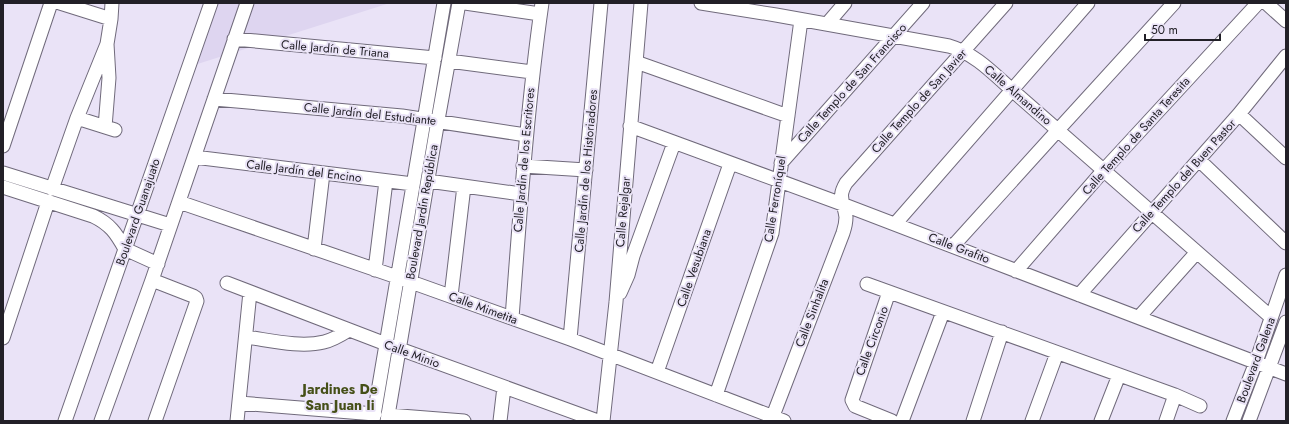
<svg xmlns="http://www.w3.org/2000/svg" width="1289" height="424" font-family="Jost,sans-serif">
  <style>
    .built { fill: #ded5f0 }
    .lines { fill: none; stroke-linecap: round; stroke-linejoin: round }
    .minor-casing { stroke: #706a7b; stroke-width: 15 }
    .minor { stroke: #fff; stroke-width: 13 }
    .labels { text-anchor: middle; stroke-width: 4; stroke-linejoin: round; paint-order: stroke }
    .street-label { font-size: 12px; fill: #222027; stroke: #eae3f7 }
    .quarter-label { font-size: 14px; font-weight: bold; fill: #454f17; stroke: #eae3f7 }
  </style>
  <rect width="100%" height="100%" fill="#eae3f7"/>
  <path class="built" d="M 216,3 L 390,3 L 188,67 Z"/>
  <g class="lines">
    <g class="minor-casing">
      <path id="minor" d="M 60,3 L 111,19
        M 465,3 L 540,14
        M 701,3 L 776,15 L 949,46 C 974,53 993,73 1012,90 L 1271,317
        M 1266,3 L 1286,21
        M 827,24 L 845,3
        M 234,39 L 435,58
        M 449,61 L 532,72
        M 636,62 L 788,116
        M 214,99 L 402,116 L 526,135
        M 1239,114 L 1286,158
        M 77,118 L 115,130
        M 630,126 L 842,204 L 1286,374
        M 105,127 L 109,78 L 107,44 L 111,19 L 112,3
        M 3,146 L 51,3
        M 194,157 L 413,184
        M 1199,160 L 1286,243
        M 781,163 L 923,3
        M 523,166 L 586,170
        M 3,173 L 170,225
        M 428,181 L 521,194
        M 3,187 L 93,216 C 110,224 116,233 125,249
        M 52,189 L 77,118 L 107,44
        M 179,202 L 397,277 L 570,339 L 784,421
        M 895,224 L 1088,3
        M 953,246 L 1058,130 L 1174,3
        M 125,249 L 158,264
        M 314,249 L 323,173
        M 375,270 L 386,181
        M 1016,271 L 1103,171 L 1258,3
        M 152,280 L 193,296 L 196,298 L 197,301 L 155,421
        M 227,283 L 386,344 L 598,421
        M 867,284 L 1175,395 L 1200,406
        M 889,292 L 852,400 L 855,406 L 892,421
        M 620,293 L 628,275 L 633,256 L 674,143
        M 1079,295 L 1239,114 L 1286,56
        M 451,296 L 464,186
        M 1139,317 L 1197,252
        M 512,318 C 520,213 527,108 542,3
        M 246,337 C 269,340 300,348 324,342 C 333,340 341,335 349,330
        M 3,338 L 48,202
        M 570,339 L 601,3
        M 657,372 L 730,164
        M 716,395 L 772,233 L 801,20
        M 239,403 L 375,414
        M 388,415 L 464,421
        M 65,421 L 211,3
        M 101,421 L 152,280 L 247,3
        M 237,421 L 250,292
        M 373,421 L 444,3
        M 387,421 L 438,120 L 459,3
        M 500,421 L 504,387
        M 603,421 L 616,302 L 641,3
        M 771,421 L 843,233 C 845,227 846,222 846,217 C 844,201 837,198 846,183 L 1006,3
        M 902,421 L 943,312
        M 973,421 L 1002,332
        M 1032,421 L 1057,353
        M 1101,421 L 1119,375
        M 1166,421 L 1175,395
        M 1233,421 L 1256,362 L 1286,275
        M 1249,421 L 1286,322"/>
    </g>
    <use href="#minor" class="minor"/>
  </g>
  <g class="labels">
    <g class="street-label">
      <text transform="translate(335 49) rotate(5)" y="4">Calle Jardín de Triana</text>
      <text transform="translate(852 83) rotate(-48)" y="4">Calle Templo de San Francisco</text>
      <text transform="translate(1018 95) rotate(41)" y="4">Calle Almandino</text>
      <text transform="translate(919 101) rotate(-48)" y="4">Calle Templo de San Javier</text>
      <text transform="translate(370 114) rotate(6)" y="4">Calle Jardín del Estudiante</text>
      <text transform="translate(1136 136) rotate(-48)" y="4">Calle Templo de Santa Teresita</text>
      <text transform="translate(524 160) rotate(-85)" y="4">Calle Jardín de los Escritores</text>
      <text transform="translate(304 171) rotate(7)" y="4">Calle Jardín del Encino</text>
      <text transform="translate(586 171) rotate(-85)" y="4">Calle Jardín de los Historiadores</text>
      <text transform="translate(1184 176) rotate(-48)" y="4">Calle Templo del Buen Pastor</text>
      <text transform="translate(775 199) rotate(-81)" y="4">Calle Ferroníquel</text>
      <text transform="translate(138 212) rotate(-71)" y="4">Boulevard Guanajuato</text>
      <text transform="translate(422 212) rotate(-80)" y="4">Boulevard Jardín República</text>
      <text transform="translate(623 212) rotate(-85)" y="4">Calle Rejalgar</text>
      <text transform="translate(959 248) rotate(21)" y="4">Calle Grafito</text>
      <text transform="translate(694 268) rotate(-71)" y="4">Calle Vesubiana</text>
      <text transform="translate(483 308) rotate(20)" y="4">Calle Mimetita</text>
      <text transform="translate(812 313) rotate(-69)" y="4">Calle Sinhalita</text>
      <text transform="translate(872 341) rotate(-70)" y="4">Calle Circonio</text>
      <text transform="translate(412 354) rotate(20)" y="4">Calle Minio</text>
      <text transform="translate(1256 360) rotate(-70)" y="4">Boulevard Galena</text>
    </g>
    <g class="quarter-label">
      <text x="340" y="394">Jardines De<tspan x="340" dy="16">San Juan Ii</tspan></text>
    </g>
  </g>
  <rect width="1289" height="424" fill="none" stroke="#222027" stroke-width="8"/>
  <path d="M1145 34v6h75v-6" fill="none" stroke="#222027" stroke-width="2"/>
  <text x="1151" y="34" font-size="12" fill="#222027" stroke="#eae3f7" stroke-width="3" paint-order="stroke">50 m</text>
</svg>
